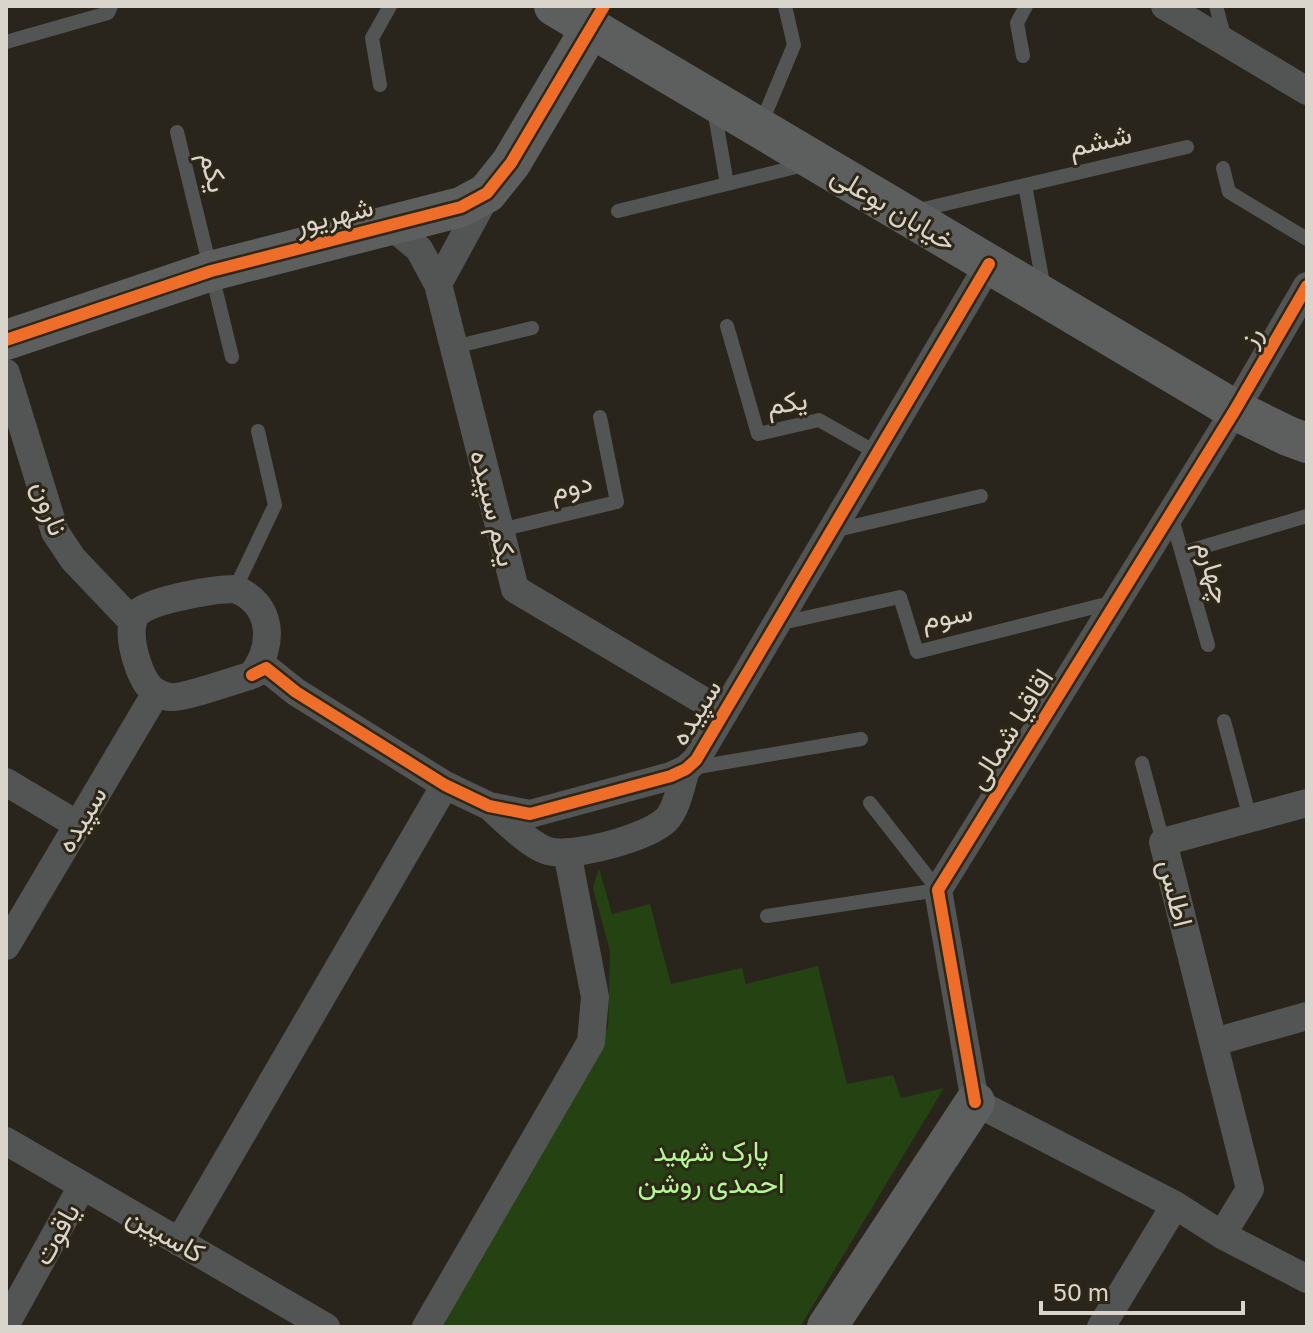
<svg xmlns="http://www.w3.org/2000/svg" width="1313" height="1333" font-family="'Golos Text',Vazirmatn,sans-serif">
  <style>
    .green { fill: #244212 }
    .lines { fill: none; stroke-linecap: round; stroke-linejoin: round }
    .lane { stroke: #535554; stroke-width: 14 }
    .street { stroke: #535554; stroke-width: 28 }
    .secondary { stroke: #5c5f5e; stroke-width: 40 }
    .cycleway-casing { stroke: #2e2717; stroke-width: 17 }
    .cycleway { stroke: #ee6e29; stroke-width: 12 }
    .labels { text-anchor: middle; stroke-width: 6; stroke-linejoin: round; paint-order: stroke }
    .street-label { font-size: 28px; fill: #dad5cc; stroke: #2e2717 }
    .park-label { font-size: 28px; fill: #b2f895; stroke: #2e2717 }
  </style>
  <rect width="100%" height="100%" fill="#29251c"/>
  <path class="green" d="M 599,868 L 612,914 L 650,904 L 671,984 L 742,968 L 746,984 L 818,966 L 847,1084 L 893,1075 L 901,1098 L 944,1088 L 800,1327 L 428,1327 L 536,1155 L 608,1027 L 610,951 L 593,888 Z"/>
  <g class="lines">
    <path class="lane" d="M 1216,6 L 1225,39
      M 6,42 L 108,13 L 111,6
      M 1023,56 L 1017,23 L 1026,6
      M 380,85 L 372,38 L 390,6
      M 714,109 L 727,184
      M 761,124 L 794,45 L 785,6
      M 177,132 L 232,357
      M 1223,168 L 1229,192 L 1307,239
      M 1025,185 L 1044,289
      M 618,211 L 804,165
      M 915,211 L 1187,147
      M 727,326 L 758,434 L 819,420 L 877,453
      M 454,347 L 532,328
      M 1171,515 L 1208,645
      M 500,530 L 617,502 L 600,417
      M 833,531 L 981,496
      M 1182,553 L 1307,516
      M 235,589 L 275,505 L 258,431
      M 777,624 L 900,597 L 917,652 L 1114,602
      M 1224,721 L 1250,818
      M 1142,763 L 1163,842
      M 692,768 L 861,739
      M 767,916 L 938,890 L 870,803"/>
    <path class="street" d="M 1165,6 L 1307,91
      M 390,225 L 419,249 L 438,284 L 515,589 L 724,713
      M 438,284 L 487,194
      M 1307,286 L 1235,410 L 938,890 L 975,1102 L 1175,1205 L 1222,1235 L 1307,1279
      M 6,373 L 55,532 L 73,559 L 132,621
      M 235,589 C 273,604 275,645 252,675 C 236,680 181,699 169,697 C 160,695 153,692 148,685 C 137,671 122,623 140,611 C 157,599 214,589 235,589 Z
      M 252,675 L 266,668 L 296,692 L 445,785 L 489,806 L 530,814 L 671,776 L 686,769 L 696,760 L 989,264
      M 6,782 L 78,825
      M 489,806 C 504,819 530,846 548,851 C 574,858 647,838 666,820 C 676,811 682,783 686,769
      M 6,946 L 156,693
      M 1214,1042 L 1307,1016
      M 6,1141 L 326,1327
      M 1222,1235 L 1250,1189 L 1163,842 L 1307,803
      M 179,1242 L 445,785
      M 6,1324 L 82,1186
      M 426,1327 L 591,1042 L 595,997 L 567,852
      M 1101,1327 L 1175,1205"/>
    <path class="secondary" d="M 554,6 L 1235,410 L 1288,436 L 1307,443
      M 6,340 L 211,271 L 461,207 L 487,193 L 511,163 L 591,28
      M 827,1327 L 975,1102"/>
    <g class="cycleway-casing">
      <path id="cycleway" d="M 6,340 L 211,271 L 461,207 L 487,193 L 511,163 L 604,6
        M 252,675 L 266,668 L 296,692 L 445,785 L 489,806 L 530,814 L 671,776 L 686,769 L 696,760 L 989,264
        M 975,1102 L 938,890 L 1235,410 L 1307,286"/>
    </g>
    <use href="#cycleway" class="cycleway"/>
  </g>
  <g class="labels">
    <g class="street-label">
      <text transform="translate(1100 140) rotate(-13)" y="10">ششم</text>
      <text transform="translate(214 172) rotate(76)" y="10">یکم</text>
      <text transform="translate(894 208) rotate(31)" y="10">خیابان بوعلی</text>
      <text transform="translate(334 215) rotate(-14)" y="10">شهریور</text>
      <text transform="translate(1250 336) rotate(-60)" y="10">رز</text>
      <text transform="translate(787 402) rotate(-9)" y="10">یکم</text>
      <text transform="translate(571 486) rotate(-14)" y="10">دوم</text>
      <text transform="translate(50 508) rotate(69)" y="10">نارون</text>
      <text transform="translate(494 508) rotate(76)" y="10">یکم سپیده</text>
      <text transform="translate(1214 572) rotate(74)" y="10">چهارم</text>
      <text transform="translate(947 615) rotate(-10)" y="10">سوم</text>
      <text transform="translate(695 712) rotate(-58)" y="10">سپیده</text>
      <text transform="translate(1010 729) rotate(-58)" y="10">اقاقیا شمالی</text>
      <text transform="translate(81 819) rotate(-59)" y="10">سپیده</text>
      <text transform="translate(1176 893) rotate(76)" y="10">اطلس</text>
      <text transform="translate(56 1234) rotate(-61)" y="10">یاقوت</text>
      <text transform="translate(166 1234) rotate(30)" y="10">کاسپین</text>
    </g>
    <g class="park-label">
      <text x="711" y="1161">پارک شهید<tspan x="711" dy="32">احمدی روشن</tspan></text>
    </g>
  </g>
  <rect width="1313" height="1333" fill="none" stroke="#dad5cc" stroke-width="16"/>
  <path d="M1041 1301v12h202v-12" fill="none" stroke="#dad5cc" stroke-width="4"/>
  <text x="1053" y="1301" font-size="24" fill="#dad5cc" stroke="#2e2717" stroke-width="6" paint-order="stroke">50 m</text>
</svg>
